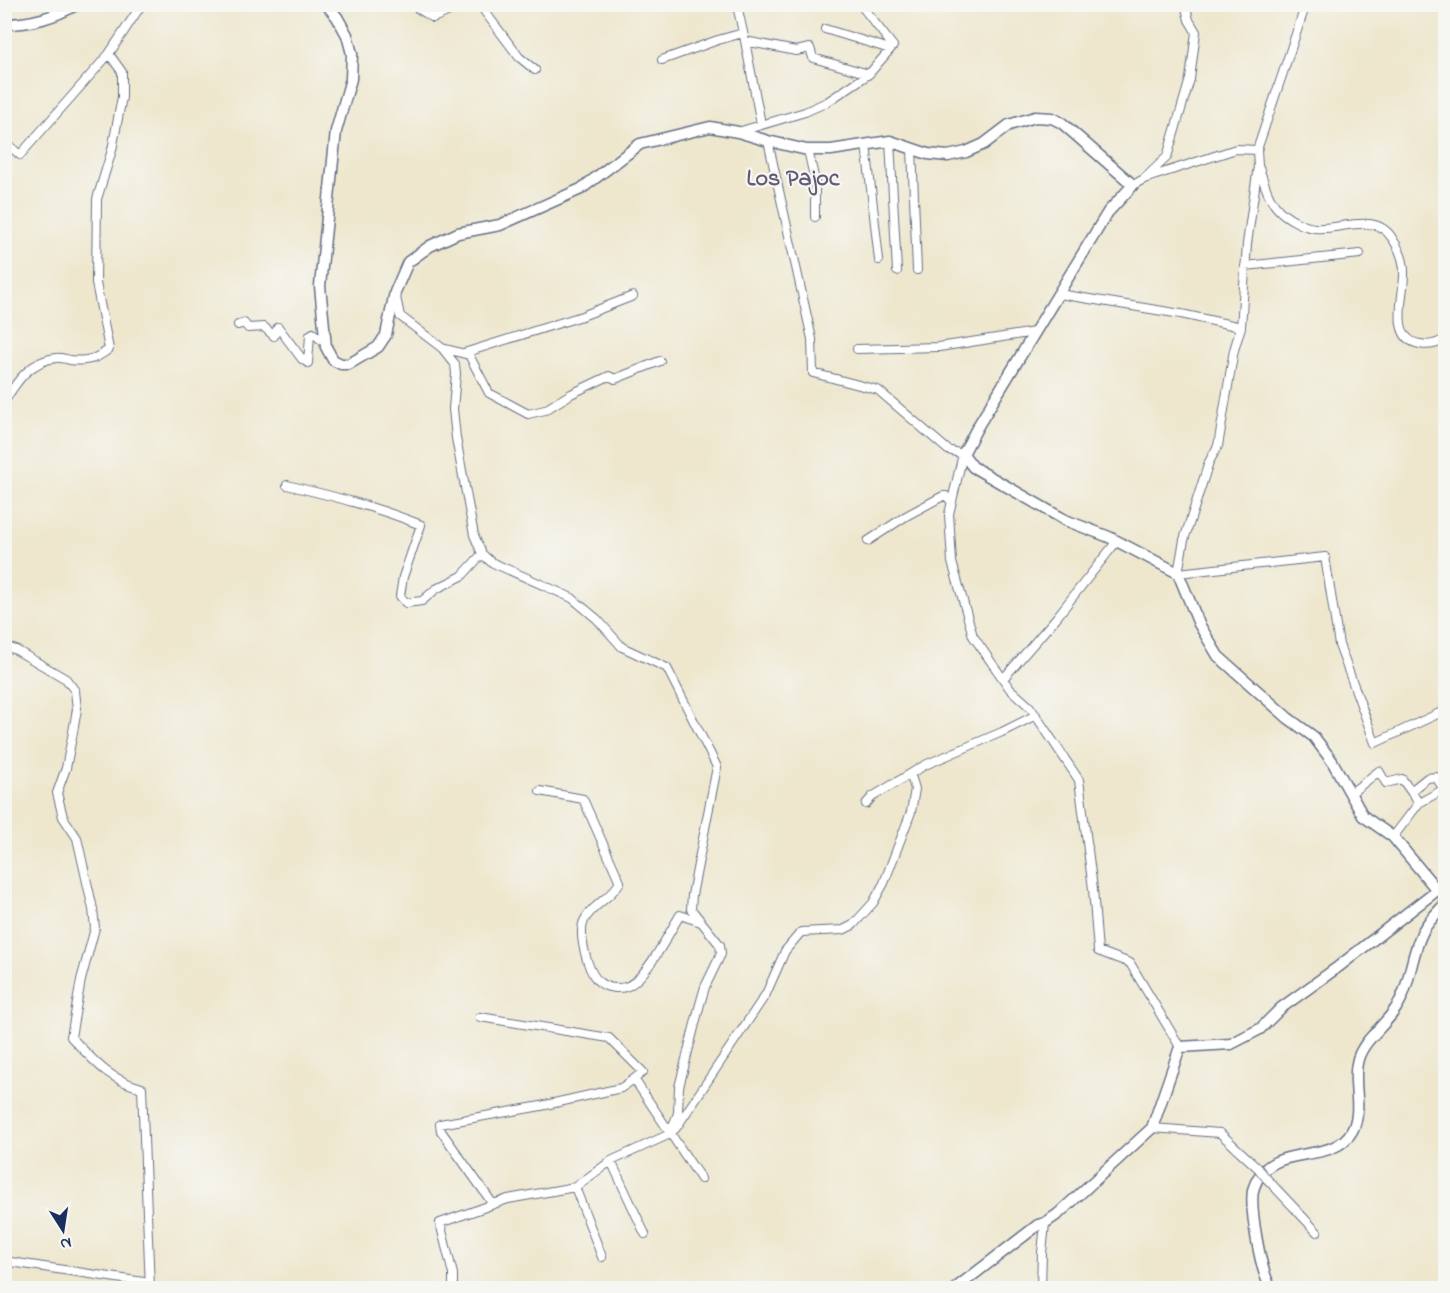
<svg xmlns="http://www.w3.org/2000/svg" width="1450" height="1293" font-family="'Indie Flower',sans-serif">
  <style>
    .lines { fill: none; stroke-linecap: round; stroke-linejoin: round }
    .street-casing { stroke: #656f85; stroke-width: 10 }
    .secondary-casing { stroke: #656f85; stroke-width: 13 }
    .street { stroke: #fff; stroke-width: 8 }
    .secondary { stroke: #fff; stroke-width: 10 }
    .street-bridge-casing { stroke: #656f85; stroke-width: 10; stroke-linecap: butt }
    .street-bridge { stroke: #fff; stroke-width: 8 }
    .labels { text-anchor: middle; stroke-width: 4.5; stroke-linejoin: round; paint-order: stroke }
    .quarter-label { font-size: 24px; font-weight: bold; fill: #645a76; stroke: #f6f6f2 }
  </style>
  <rect width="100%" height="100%" fill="#f6f6f2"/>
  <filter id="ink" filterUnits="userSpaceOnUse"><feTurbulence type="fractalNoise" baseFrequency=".0167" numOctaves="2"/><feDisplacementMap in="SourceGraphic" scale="12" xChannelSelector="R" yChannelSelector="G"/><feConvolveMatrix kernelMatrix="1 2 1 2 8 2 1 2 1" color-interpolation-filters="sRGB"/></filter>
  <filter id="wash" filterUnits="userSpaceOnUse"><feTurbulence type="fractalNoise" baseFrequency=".008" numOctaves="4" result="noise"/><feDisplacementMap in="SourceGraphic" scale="24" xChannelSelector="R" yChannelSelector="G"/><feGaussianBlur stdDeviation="1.35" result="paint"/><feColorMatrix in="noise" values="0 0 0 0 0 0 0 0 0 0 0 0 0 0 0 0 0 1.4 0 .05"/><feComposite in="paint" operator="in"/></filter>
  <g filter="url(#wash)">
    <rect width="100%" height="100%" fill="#eee7ce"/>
  </g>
  <g filter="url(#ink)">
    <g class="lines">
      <g class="street-casing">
        <path id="street" d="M 411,4 L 433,18 L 466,4
          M 479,4 L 519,57 L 535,70
          M 734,4 L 738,10 L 745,41 L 761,124
          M 1306,4 L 1257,150 L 1258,166 L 1247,244 L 1241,327 L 1234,350 L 1218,446 L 1209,462 L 1184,540 L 1178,573 L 1325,557 L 1339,645 L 1375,743 L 1446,710
          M 825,29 L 890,49
          M 745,41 L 796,51 L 810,48 L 813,58 L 869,74
          M 662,60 L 718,40 L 743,33
          M 738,132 L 805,112 L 827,102 L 869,74 L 893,46 L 860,4
          M 4,141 L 20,155 L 109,54 L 142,4
          M 768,141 L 812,339 L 813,373 L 878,390 L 948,450 L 963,454 L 949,514 L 952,562 L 973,636 L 1010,689 L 1030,707 L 1079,780 L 1093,889 L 1098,951 L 1130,963 L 1180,1047
          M 890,141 L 897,271
          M 866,144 L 879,260
          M 912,149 L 917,270
          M 808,150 L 815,181 L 815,217
          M 1259,168 C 1264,182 1268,199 1279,210 C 1287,218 1303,227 1315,228 C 1339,231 1375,211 1392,238 C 1399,248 1404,260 1404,272 C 1405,294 1388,339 1420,344 C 1429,346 1438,344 1446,338
          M 1144,179 L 1167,157 L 1190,79 L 1196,32 L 1189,20 L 1185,4
          M 1133,185 L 1144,179 L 1236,149 L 1257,150
          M 1245,266 L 1360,254
          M 1059,294 L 1181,314 L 1241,327
          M 396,297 L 400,316 L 442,348 L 455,364 L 456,374 L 453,409 L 456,438 L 469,509 L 474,535 L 482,554 L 491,562 L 572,598 L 597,619 L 622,647 L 667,668 L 717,767 L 692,895 L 691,909 L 720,945 L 721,954 L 705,987 L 700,1004 L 679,1087 L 678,1113 L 670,1134
          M 238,325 L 244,323 L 248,328 L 264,327 L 274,336 L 278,327 L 302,359 L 308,363 L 310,335 L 313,333 L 320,339 L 324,339
          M 442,348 L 469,355 L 489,393 L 528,414 L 545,410 L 571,394 L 609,376 L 615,379 L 660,361
          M 857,349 L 939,347 L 1035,332
          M 464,353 L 582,316 L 633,296
          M 4,402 C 17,381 30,361 56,358 C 60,357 66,359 70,360 C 86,362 97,359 109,349 L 96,283 L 97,199 L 112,150 L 122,97 L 122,72 L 109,54
          M 287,485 C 332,496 377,507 421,525 L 403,577 L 400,596 L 406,603 L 422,601 L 436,589 L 462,576 L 482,554
          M 868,541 L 906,516 L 943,496 L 946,496 L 952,502
          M 4,646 L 16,650 L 66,679 L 75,691 L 77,709 L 73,732 L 66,768 L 57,793 L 63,817 L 77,838 L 93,909 L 95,928 L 81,980 L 71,1037 C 95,1062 108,1079 142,1088 L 150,1288
          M 1003,679 L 1056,618 L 1117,541
          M 540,791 L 583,799 L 620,882 C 612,897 594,904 585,919 C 577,932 587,970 598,981 C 605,988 619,990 628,986 C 647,977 669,933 680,915 L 701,922
          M 1411,791 L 1427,778 L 1436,777 L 1445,791
          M 1351,793 L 1379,771 L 1386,783 L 1402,779 L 1419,803
          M 866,804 L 872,797 L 925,765 L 1002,732 L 1036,715
          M 1393,837 L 1419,803 L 1446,788
          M 480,1017 L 609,1038 L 643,1072 L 634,1079 L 701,1179
          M 1152,1128 L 1220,1133 L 1258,1168
          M 611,1161 L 645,1234
          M 1266,1178 L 1317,1232
          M 575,1187 L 602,1257
          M 493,1204 L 441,1131 L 440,1124 L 541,1106 L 621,1088 L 634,1079
          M 4,1261 L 150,1283
          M 453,1288 L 453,1274 L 440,1223 L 508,1199 L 575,1187 L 611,1161 L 670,1134 L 676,1128 L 766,994 L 785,951 L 801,932 L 843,930 L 853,925 L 873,903 L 884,883 L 911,812 L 915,789 L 912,779
          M 1041,1288 L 1042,1253 L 1045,1223"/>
      </g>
      <g class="secondary-casing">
        <path id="secondary" d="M 326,4 L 337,17 L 347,35 L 352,54 L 351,79 L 336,131 L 320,286 L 326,347 L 333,360 L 341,364 L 349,364 L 378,347 L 386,335 L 395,292 L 408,262 L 430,246 L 458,233 L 500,225 L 581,189 L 640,144 L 710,127 L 738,132 L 768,141 L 807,150 L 831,150 L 890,141 L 928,154 L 948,156 L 966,152 L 984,144 L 1009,125 L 1035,117 L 1052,118 L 1062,123 L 1133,185 L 1108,212 L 978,426 L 963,454 L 973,467 L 1065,520 L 1109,537 L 1178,573 L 1199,624 L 1218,656 L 1288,718 L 1314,737 L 1332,761 L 1363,816 L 1393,837 L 1437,890 L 1338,967 L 1281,1008 L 1260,1029 L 1231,1044 L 1180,1047 L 1152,1128 L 1058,1214 L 1045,1223 L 1038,1225 L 956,1288
          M 4,24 C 32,24 54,17 78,4
          M 1271,1288 C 1261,1273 1248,1204 1254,1187 C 1271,1139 1331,1168 1352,1131 C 1364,1109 1351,1082 1358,1059 C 1364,1039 1385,1026 1396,1008 C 1411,985 1410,956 1423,931 C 1428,921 1438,912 1446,903"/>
      </g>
      <use href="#street" class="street"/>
      <use href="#secondary" class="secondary"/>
      <g class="street-bridge-casing">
        <path id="street-bridge" d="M 1258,1168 L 1266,1178"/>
      </g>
      <use href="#street-bridge" class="street-bridge"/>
    </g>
  </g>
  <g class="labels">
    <g class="quarter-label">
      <text x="793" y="185">Los Pajoc</text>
    </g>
  </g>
  <rect width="1450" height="1293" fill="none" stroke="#f6f6f2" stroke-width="24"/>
  <g transform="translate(63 1230) rotate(168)" stroke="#f6f6f2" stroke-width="4.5" paint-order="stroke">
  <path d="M0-4.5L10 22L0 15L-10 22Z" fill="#1b2f5e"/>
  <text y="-9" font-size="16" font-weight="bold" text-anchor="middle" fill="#1b2f5e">N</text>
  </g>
</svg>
